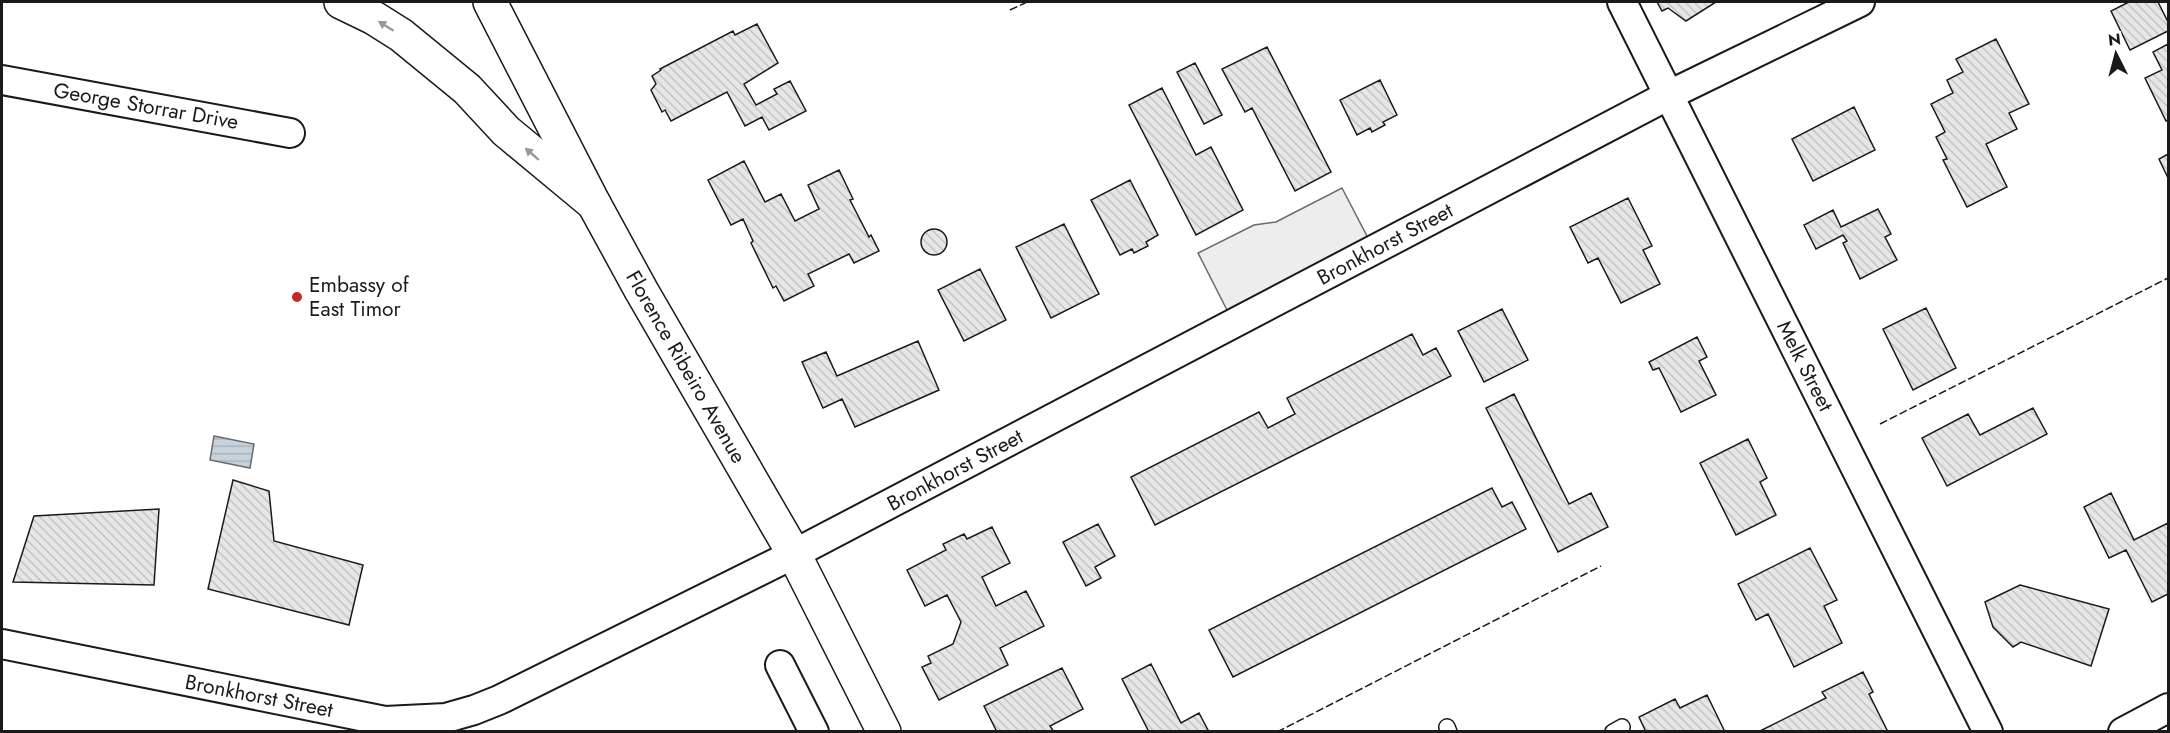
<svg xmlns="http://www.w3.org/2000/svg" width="2170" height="733" font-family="Jost,sans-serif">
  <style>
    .parking { fill: #ededed; stroke: #6a6a6a; stroke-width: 1.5 }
    .water { fill: url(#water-rules); stroke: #6a6a6a; stroke-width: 1.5 }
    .building { fill: url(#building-back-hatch); stroke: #1a1a1a; stroke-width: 1.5 }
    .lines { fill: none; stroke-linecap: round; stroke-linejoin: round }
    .lane-casing { stroke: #1a1a1a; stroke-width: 18 }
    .street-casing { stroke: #1a1a1a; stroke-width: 32 }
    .secondary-casing { stroke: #1a1a1a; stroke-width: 36 }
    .primary-casing { stroke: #1a1a1a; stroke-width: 36 }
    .lane { stroke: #fff; stroke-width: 15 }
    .street { stroke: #fff; stroke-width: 28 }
    .secondary { stroke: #fff; stroke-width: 33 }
    .primary { stroke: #fff; stroke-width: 33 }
    .fence { stroke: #1a1a1a; stroke-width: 1.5; stroke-dasharray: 8 3; stroke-linecap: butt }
    .oneway { fill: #989898 }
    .poi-dot { fill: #c62828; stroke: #fff; stroke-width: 2 }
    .labels { text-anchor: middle; stroke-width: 4.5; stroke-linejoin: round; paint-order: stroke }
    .street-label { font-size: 21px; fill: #1a1a1a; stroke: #fff }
    .poi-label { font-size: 21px; fill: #1a1a1a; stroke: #fff; text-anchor: start }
  </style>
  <defs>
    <pattern id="water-rules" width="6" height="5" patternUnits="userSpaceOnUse" patternTransform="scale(1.5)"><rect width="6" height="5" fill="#c6d2dc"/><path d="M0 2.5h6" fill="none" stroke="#aab4bc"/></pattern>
    <pattern id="building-back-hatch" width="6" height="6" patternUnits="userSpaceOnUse" patternTransform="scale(1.5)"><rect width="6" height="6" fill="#e6e6e6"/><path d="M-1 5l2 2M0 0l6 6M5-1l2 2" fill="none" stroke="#c5c5c5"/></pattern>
  </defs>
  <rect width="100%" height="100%" fill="#fff"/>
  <path class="parking" d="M 1342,188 L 1368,238 L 1227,310 L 1198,253 L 1254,225 L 1276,222 Z"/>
  <path class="water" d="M 214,436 L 254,444 L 250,468 L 210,460 Z"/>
  <path class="building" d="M 1657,2 L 1716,2 L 1686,21 L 1668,8 L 1662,11 Z
    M 2126,2 L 2158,2 L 2168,22 L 2168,31 L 2130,50 L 2111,11 L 2127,3 Z
    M 757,24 L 778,63 L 744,84 L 756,105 L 777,94 L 774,89 L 790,81 L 806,111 L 769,130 L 762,117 L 745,126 L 727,92 L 671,121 L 665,110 L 662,112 L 651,90 L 656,84 L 652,76 L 661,70 L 660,69 L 733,31 L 735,35 Z
    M 1996,39 L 2029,104 L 2009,113 L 2017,129 L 1986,144 L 2007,187 L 1967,207 L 1943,160 L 1947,159 L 1936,137 L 1945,132 L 1931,104 L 1953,93 L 1947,80 L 1963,72 L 1956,59 Z
    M 2168,44 L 2168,120 L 2166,121 L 2145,78 L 2162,70 L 2153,52 Z
    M 1267,47 L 1331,172 L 1295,191 L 1252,108 L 1245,112 L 1222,69 Z
    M 1195,63 L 1222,115 L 1204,124 L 1177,72 Z
    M 1380,80 L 1397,115 L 1383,122 L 1385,125 L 1372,132 L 1370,128 L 1357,135 L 1340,100 Z
    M 1162,88 L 1196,155 L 1211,147 L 1243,210 L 1196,235 L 1129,105 Z
    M 1854,107 L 1875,150 L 1813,181 L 1792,139 Z
    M 2168,154 L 2168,178 L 2159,159 Z
    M 744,161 L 765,202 L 781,194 L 795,221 L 819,209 L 808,185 L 839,170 L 853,199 L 850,200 L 869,237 L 871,235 L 879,251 L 854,263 L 849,254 L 808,274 L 814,286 L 784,301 L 776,286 L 773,288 L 751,243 L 753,241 L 743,219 L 731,225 L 708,180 Z
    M 1130,180 L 1158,235 L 1146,242 L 1148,246 L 1134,253 L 1132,249 L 1120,255 L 1091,200 Z
    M 1628,198 L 1652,246 L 1643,250 L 1660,284 L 1621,303 L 1598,258 L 1588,263 L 1570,227 Z
    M 1878,209 L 1891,234 L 1885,237 L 1897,260 L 1860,279 L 1843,243 L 1847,241 L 1843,235 L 1816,249 L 1804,225 L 1833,210 L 1841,227 Z
    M 1064,224 L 1099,294 L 1051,318 L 1016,247 Z
    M921 242a13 13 0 1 1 26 0a13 13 0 1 1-26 0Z
    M 980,269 L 1006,320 L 964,341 L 938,290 Z
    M 1926,308 L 1956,368 L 1913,390 L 1883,329 Z
    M 1502,309 L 1528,360 L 1484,382 L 1458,331 Z
    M 1412,334 L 1423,355 L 1436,348 L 1451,376 L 1155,525 L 1131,477 L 1259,412 L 1268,428 L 1295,414 L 1287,398 Z
    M 1697,337 L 1707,357 L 1699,361 L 1716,395 L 1681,412 L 1659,368 L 1653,370 L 1649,362 Z
    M 918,341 L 939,390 L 855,427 L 842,399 L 823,408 L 802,362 L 826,352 L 837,376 Z
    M 1514,394 L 1569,504 L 1591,493 L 1608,527 L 1558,552 L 1486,408 Z
    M 2033,408 L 2047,434 L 1947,486 L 1922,438 L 1968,414 L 1980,435 Z
    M 1748,439 L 1767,478 L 1760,482 L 1776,515 L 1736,535 L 1700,463 Z
    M 233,480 L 269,491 L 274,541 L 363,565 L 349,625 L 208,589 Z
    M 1492,488 L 1502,507 L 1512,502 L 1526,529 L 1233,677 L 1209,630 Z
    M 2111,493 L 2134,540 L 2168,523 L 2168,594 L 2152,602 L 2126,550 L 2109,558 L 2084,507 Z
    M 159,509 L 154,585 L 13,582 L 34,516 Z
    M 1098,524 L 1115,556 L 1095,567 L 1101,578 L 1086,586 L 1063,542 Z
    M 992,527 L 1010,563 L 982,577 L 996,606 L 1026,591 L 1044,626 L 1000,648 L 1008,665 L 939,700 L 922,667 L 931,663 L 928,656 L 953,644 L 961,622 L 947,595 L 925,606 L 907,570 L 946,550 L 943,544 L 964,534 L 967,539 Z
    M 1810,548 L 1837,600 L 1824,606 L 1842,643 L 1794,667 L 1768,614 L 1756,620 L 1738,584 Z
    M 2020,585 L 2109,609 L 2091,666 L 2021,642 L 2013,647 L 1993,627 L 1985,602 Z
    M 1151,664 L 1181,723 L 1199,713 L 1209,732 L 1149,732 L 1122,679 Z
    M 1062,668 L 1083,709 L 1050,726 L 1054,732 L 997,732 L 984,706 Z
    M 1863,672 L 1873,692 L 1869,694 L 1888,732 L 1758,732 L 1826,698 L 1822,692 Z
    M 1707,695 L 1725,732 L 1646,732 L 1639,717 L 1675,699 L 1680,708 Z"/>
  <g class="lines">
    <g class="lane-casing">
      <path id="lane" d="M 1447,727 L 1449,732
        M 1613,732 L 1622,727"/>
    </g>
    <g class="street-casing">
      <path id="street" d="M 1622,2 L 1988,732
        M 2,80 L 290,133
        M 2,644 L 385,721 L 446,718 L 474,710 L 499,700 L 794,554 L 1669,95 L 1860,2
        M 780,665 L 814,732
        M 2123,732 L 2168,708"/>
    </g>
    <g class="secondary-casing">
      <path id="secondary" d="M 490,2 L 594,204 L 641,290 L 794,554 L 884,732"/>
    </g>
    <g class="primary-casing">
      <path id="primary" d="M 341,2 L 374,18 L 401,35 L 467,89 L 506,131 L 594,204"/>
    </g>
    <use href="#lane" class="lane"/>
    <use href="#street" class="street"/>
    <use href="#secondary" class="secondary"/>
    <use href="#primary" class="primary"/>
    <path class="fence" d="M 1010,10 L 1027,2
      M 1880,424 L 2168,278
      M 1277,732 L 1601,566"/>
  </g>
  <defs><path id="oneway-solid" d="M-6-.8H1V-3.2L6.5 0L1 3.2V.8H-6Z" transform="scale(1.5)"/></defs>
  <g class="oneway">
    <use href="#oneway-solid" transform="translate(386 26) rotate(-148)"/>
    <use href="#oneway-solid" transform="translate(532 154) rotate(-139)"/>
  </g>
  <circle class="poi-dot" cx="297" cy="297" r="6"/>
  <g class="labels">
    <g class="street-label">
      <text transform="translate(146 106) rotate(10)" y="7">George Storrar Drive</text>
      <text transform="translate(1385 244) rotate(-28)" y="7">Bronkhorst Street</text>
      <text transform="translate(1805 366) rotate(63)" y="7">Melk Street</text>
      <text transform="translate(686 367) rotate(60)" y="7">Florence Ribeiro Avenue</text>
      <text transform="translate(955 470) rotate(-28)" y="7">Bronkhorst Street</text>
      <text transform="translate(259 696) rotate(11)" y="7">Bronkhorst Street</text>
    </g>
    <g class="poi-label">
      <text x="309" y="292">Embassy of<tspan x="309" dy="24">East Timor</tspan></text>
    </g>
  </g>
  <rect width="2170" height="733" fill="none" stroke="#1a1a1a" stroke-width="6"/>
  <g transform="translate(2116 54) rotate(354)" stroke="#ffffff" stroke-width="4.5" paint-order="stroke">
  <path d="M0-4.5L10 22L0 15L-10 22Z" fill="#1a1a1a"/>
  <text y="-9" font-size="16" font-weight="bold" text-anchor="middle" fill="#1a1a1a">N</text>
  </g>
</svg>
